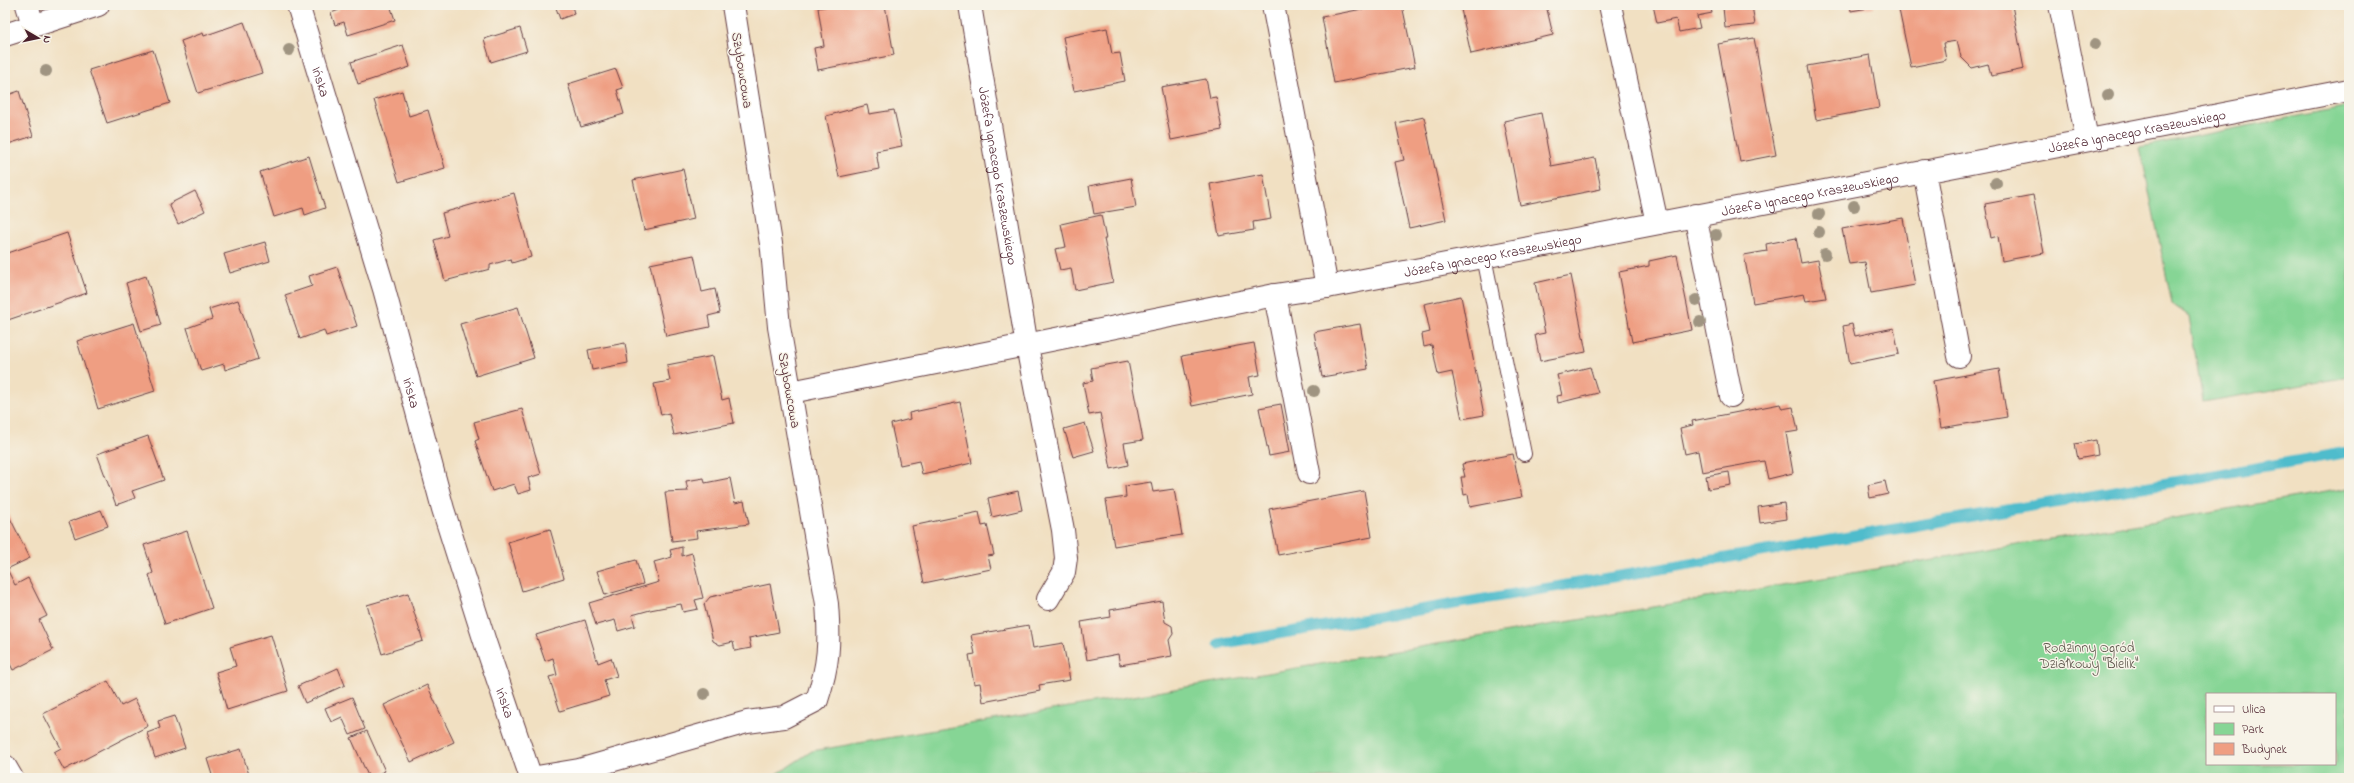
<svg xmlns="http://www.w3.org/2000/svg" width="2354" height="783" font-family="'Indie Flower',sans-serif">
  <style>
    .green { fill: #86d595; stroke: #687a60; fill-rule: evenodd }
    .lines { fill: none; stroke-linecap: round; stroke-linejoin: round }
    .stream { stroke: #50bccc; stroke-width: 11 }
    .building { fill: #ef9e82 }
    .service-casing { stroke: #633c42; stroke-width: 16 }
    .minor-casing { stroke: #633c42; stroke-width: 24 }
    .service { stroke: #fff; stroke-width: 14 }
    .minor { stroke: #fff; stroke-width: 22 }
    .tree { fill: #9f9481 }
    .labels { text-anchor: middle; stroke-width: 3; stroke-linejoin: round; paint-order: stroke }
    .street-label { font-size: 14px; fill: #4a1f2b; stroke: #f7f3e8 }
    .park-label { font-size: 14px; fill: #5c564b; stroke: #f7f3e8 }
  </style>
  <rect width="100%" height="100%" fill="#f7f3e8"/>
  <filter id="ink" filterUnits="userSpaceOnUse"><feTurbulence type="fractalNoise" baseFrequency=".025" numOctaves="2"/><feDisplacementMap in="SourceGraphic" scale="8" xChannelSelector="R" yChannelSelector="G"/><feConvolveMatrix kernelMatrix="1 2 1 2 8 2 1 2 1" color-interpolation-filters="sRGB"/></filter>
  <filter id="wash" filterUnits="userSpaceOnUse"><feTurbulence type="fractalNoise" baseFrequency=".012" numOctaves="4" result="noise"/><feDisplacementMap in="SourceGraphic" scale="16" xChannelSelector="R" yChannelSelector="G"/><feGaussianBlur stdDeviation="0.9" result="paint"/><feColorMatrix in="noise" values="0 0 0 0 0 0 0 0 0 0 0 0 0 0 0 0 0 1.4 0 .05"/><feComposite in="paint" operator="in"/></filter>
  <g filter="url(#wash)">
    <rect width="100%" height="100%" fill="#f1e0c2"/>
    <path class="green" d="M 2349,106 L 2349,377 L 2203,402 L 2189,316 L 2172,304 L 2140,147 Z
      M 2349,488 L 2349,778 L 771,778 L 812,751 ZM 2207,694 L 2335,694 L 2335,764 L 2207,764 Z"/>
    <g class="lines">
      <path class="stream" d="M 1219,644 L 2349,452"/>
    </g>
    <g id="blocks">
      <path class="building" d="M 338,5 L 390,5 L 395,20 L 348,35 L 344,22 L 335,25 L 331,13 L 339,10 Z
        M 555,5 L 572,5 L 574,14 L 560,19 Z
        M 834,5 L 885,5 L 894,55 L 818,70 L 814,48 L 824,46 L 818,8 Z
        M 1382,5 L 1402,5 L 1415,67 L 1334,83 L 1322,17 Z
        M 1460,5 L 1546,5 L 1553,35 L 1471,54 Z
        M 1653,5 L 1710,5 L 1712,13 L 1697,16 L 1700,28 L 1679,32 L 1676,19 L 1657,23 Z
        M 1744,5 L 1752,5 L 1755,25 L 1725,28 L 1723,7 Z
        M 1850,5 L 1874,5 L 1874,7 L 1851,11 Z
        M 1898,5 L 2012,5 L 2024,69 L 1991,76 L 1988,64 L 1972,68 L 1961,57 L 1957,41 L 1943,43 L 1946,60 L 1911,67 Z
        M 244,22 L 262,73 L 198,93 L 181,41 L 203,33 L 204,36 Z
        M 520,28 L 527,51 L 491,62 L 484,39 Z
        M 1107,28 L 1112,54 L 1120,53 L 1125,81 L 1074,91 L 1063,37 Z
        M 1754,38 L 1776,155 L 1740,162 L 1718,44 Z
        M 403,45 L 410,67 L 358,84 L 351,62 Z
        M 153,50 L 170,103 L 107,123 L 89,70 Z
        M 1870,55 L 1879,108 L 1816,120 L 1807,66 Z
        M 616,69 L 623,88 L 617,90 L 624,114 L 581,127 L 568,84 Z
        M 1206,79 L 1210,98 L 1216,97 L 1222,130 L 1171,140 L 1161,87 Z
        M 19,91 L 33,136 L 5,145 L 5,96 Z
        M 402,91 L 409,116 L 428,110 L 445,168 L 399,182 L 374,100 Z
        M 867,105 L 869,114 L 894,110 L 902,146 L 876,151 L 879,169 L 839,177 L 826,116 Z
        M 1541,113 L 1551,166 L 1595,158 L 1601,189 L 1520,205 L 1504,121 Z
        M 1424,117 L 1446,220 L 1409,228 L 1395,162 L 1404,160 L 1396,123 Z
        M 309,156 L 325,208 L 305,215 L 303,208 L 274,217 L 260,172 Z
        M 683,169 L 694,219 L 644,230 L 633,180 Z
        M 1263,174 L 1271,219 L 1253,222 L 1254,230 L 1219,236 L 1210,184 Z
        M 1131,178 L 1136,207 L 1094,214 L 1089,186 Z
        M 195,191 L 205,211 L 178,224 L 169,204 Z
        M 514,193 L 531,257 L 512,263 L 511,259 L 490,265 L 490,269 L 445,281 L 434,240 L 448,236 L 442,213 Z
        M 2033,195 L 2044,253 L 2002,261 L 1998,236 L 1991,238 L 1985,204 Z
        M 1101,215 L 1106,239 L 1104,239 L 1113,282 L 1075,290 L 1071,268 L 1060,270 L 1055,249 L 1066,247 L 1061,224 Z
        M 1903,218 L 1915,285 L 1871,293 L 1865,262 L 1849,264 L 1842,229 Z
        M 67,233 L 87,293 L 5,321 L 5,254 Z
        M 1796,238 L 1801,263 L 1818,260 L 1826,298 L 1806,301 L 1804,294 L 1753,303 L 1744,255 L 1767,251 L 1766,244 Z
        M 265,242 L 270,261 L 230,273 L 224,254 Z
        M 694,255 L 702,292 L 715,289 L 720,313 L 708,316 L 710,327 L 666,336 L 650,264 Z
        M 1677,255 L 1692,330 L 1632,342 L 1619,272 L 1649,266 L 1649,261 Z
        M 337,267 L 357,326 L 326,336 L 324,330 L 300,339 L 285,295 L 312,286 L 309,276 Z
        M 1571,275 L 1586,352 L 1540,361 L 1535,335 L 1545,333 L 1535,283 Z
        M 146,276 L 161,325 L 141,331 L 126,283 Z
        M 1461,296 L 1484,415 L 1462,419 L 1452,372 L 1438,375 L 1432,345 L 1424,347 L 1422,334 L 1430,332 L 1424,304 Z
        M 238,300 L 258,359 L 225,370 L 224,364 L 201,371 L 187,328 L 212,319 L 209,309 Z
        M 518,307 L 534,358 L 476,376 L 460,324 Z
        M 134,323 L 155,391 L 98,409 L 77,341 Z
        M 1360,324 L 1368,369 L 1322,377 L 1314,332 Z
        M 1852,324 L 1855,336 L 1894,328 L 1899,354 L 1850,364 L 1843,326 Z
        M 625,343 L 628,363 L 592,370 L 588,350 Z
        M 1254,343 L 1260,375 L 1249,377 L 1252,394 L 1192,406 L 1182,356 Z
        M 713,356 L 722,400 L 729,398 L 734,423 L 674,435 L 669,413 L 661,415 L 654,384 L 670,381 L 667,365 Z
        M 1128,361 L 1143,440 L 1124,443 L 1128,465 L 1111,469 L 1100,413 L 1089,415 L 1083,383 L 1093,381 L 1091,368 Z
        M 1590,367 L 1598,393 L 1558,403 L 1557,396 L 1562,395 L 1557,375 Z
        M 1999,369 L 2007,417 L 1941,428 L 1933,381 Z
        M 960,402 L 972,463 L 922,474 L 919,461 L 900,465 L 891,424 L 910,419 L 909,413 Z
        M 1281,404 L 1290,452 L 1269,456 L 1259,408 Z
        M 1780,404 L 1782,409 L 1793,407 L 1798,431 L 1786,433 L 1793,473 L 1768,479 L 1764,461 L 1702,472 L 1698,451 L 1685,454 L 1680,428 L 1693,425 L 1692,421 Z
        M 522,409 L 541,474 L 528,478 L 531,490 L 518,494 L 514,484 L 492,491 L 475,441 L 479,439 L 474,422 Z
        M 1085,423 L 1094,451 L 1073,457 L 1064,429 Z
        M 148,436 L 164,480 L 132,491 L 135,498 L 116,505 L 97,454 Z
        M 2096,440 L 2098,455 L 2078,459 L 2075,444 Z
        M 1513,454 L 1522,497 L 1470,507 L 1468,494 L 1464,495 L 1461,477 L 1465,477 L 1462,464 Z
        M 1729,472 L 1731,485 L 1708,489 L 1706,476 Z
        M 704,478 L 705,483 L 730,478 L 735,503 L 744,501 L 749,524 L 696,531 L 697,538 L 672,541 L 665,492 L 688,491 L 686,481 Z
        M 1885,481 L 1888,494 L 1870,498 L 1868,485 Z
        M 1151,482 L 1153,492 L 1174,489 L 1182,535 L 1114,546 L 1106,500 L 1126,497 L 1125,486 Z
        M 1018,491 L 1022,510 L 992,517 L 988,498 Z
        M 1364,491 L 1372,537 L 1278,555 L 1269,509 Z
        M 1784,503 L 1786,519 L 1760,523 L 1758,507 Z
        M 6,510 L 30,558 L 7,569 L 15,585 L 28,578 L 47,616 L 39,620 L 53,650 L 13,670 L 5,654 Z
        M 101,510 L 108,526 L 75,538 L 69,522 Z
        M 979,512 L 982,526 L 987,525 L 994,555 L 988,556 L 991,569 L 924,583 L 912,526 Z
        M 550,529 L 564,578 L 522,591 L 508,542 Z
        M 187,531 L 212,608 L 165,624 L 149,575 L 153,573 L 144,545 Z
        M 682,547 L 682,556 L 692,553 L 703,598 L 695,600 L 698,609 L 683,612 L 681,604 L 650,610 L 632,615 L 635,626 L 618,631 L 615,620 L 596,625 L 589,603 L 659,582 L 654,562 L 672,557 L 670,550 Z
        M 636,560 L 643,584 L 605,595 L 597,571 Z
        M 770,584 L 779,632 L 749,638 L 751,648 L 735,651 L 733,642 L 720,645 L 713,641 L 704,604 L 710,597 Z
        M 408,593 L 423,641 L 382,654 L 367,605 Z
        M 1162,601 L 1165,622 L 1172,626 L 1173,634 L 1169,640 L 1172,656 L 1120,665 L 1118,654 L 1087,660 L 1081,622 L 1111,617 L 1110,610 Z
        M 585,620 L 598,663 L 611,658 L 617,676 L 604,680 L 609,696 L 560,711 L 549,677 L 557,675 L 553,658 L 545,661 L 536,635 Z
        M 1029,625 L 1033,648 L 1063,643 L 1070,680 L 1039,685 L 1040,691 L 983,702 L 980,683 L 974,684 L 969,655 L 975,654 L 971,635 Z
        M 271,635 L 288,691 L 227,710 L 216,672 L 236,666 L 230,647 Z
        M 338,668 L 345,685 L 305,703 L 298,686 Z
        M 108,681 L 121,706 L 135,699 L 148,726 L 64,770 L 54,752 L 61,748 L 43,714 Z
        M 427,685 L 454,742 L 411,762 L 384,705 Z
        M 352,697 L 365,729 L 350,735 L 342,717 L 331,722 L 325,708 Z
        M 174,716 L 185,748 L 155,758 L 147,733 L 160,728 L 158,721 Z
        M 367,731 L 385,771 L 369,778 L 351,738 Z
        M 241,749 L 250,778 L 213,778 L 207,759 Z"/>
    </g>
  </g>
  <g filter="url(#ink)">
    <use href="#blocks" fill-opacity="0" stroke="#633c42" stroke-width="1"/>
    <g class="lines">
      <g class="service-casing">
        <path id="service" d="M 1484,257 L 1524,454"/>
      </g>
      <g class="minor-casing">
        <g id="minor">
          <path d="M 27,5 L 33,25"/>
          <path id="s1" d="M 298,5 L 384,289 L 443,509 L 486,645 L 531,778"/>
          <path id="s2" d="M 970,5 L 1027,346 L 1063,530 L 1066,558 L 1064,572 L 1048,599"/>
          <path d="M 1273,5 L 1327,287"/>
          <path d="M 1610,5 L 1657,223"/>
          <path d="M 2060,5 L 2087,139"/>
          <path d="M 5,35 L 98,5"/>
          <path d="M 1924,171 L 1959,356"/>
          <path d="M 1695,215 L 1731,396"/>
          <path d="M 1275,295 L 1309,473"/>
          <path id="s3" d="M 791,392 L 1275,295 L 1327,287 L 2349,90"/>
          <path d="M 5,766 L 12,778"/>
          <path d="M 531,778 L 579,770 L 747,722 L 784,717 L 817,700 C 829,664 830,642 827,604 L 779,327 L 772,250 L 733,5"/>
        </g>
      </g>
      <use href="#service" class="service"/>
      <use href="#minor" class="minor"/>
    </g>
    <g class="tree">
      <circle cx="2095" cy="44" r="6"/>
      <circle cx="289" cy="50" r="6"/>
      <circle cx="46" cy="71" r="6"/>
      <circle cx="2108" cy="95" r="6"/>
      <circle cx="1996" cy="183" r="6"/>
      <circle cx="1854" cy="206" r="6"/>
      <circle cx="1819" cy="214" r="6"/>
      <circle cx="1819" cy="232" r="6"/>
      <circle cx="1716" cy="235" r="6"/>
      <circle cx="1825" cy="254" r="6"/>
      <circle cx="1696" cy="300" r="6"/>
      <circle cx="1700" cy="322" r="6"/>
      <circle cx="1314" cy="391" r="6"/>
      <circle cx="704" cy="694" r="6"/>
    </g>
  </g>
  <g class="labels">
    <g class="street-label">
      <text transform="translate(743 70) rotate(81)" y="5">Szybowcowa</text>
      <text dy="5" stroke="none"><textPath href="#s1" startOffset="80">Ińska</textPath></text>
      <text dy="5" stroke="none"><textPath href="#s3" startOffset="1371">Józefa Ignacego Kraszewskiego</textPath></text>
      <text dy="5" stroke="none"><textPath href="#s2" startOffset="173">Józefa Ignacego Kraszewskiego</textPath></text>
      <text dy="5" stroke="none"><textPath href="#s3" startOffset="1038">Józefa Ignacego Kraszewskiego</textPath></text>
      <text dy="5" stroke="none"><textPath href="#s3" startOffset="715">Józefa Ignacego Kraszewskiego</textPath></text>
      <text transform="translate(790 390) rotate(80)" y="5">Szybowcowa</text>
      <text dy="5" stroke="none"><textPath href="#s1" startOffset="404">Ińska</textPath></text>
      <text dy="5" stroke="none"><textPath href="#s1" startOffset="728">Ińska</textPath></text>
    </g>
    <g class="park-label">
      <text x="2089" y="652">Rodzinny Ogród<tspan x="2089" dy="16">Działkowy "Bielik"</tspan></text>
    </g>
  </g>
  <rect width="2354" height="783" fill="none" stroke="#f7f3e8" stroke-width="20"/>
  <rect x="2206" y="693" width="130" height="72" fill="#f7f3e8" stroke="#b29e9c"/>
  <rect x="2214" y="706" width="20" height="6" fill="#ffffff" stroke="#b29e9c"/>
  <text x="2242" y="713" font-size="12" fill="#4a1f2b">Ulica</text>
  <rect x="2214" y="723" width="20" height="12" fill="#86d595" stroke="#b29e9c"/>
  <text x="2242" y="733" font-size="12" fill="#4a1f2b">Park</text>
  <rect x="2214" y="743" width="20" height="12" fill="#ef9e82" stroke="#b29e9c"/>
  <text x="2242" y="753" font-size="12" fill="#4a1f2b">Budynek</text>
  <g transform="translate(38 38) rotate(99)" stroke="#f7f3e8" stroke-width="3" paint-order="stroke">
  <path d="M0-3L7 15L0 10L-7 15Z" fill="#4a1f2b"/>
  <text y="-6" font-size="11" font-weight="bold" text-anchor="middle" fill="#4a1f2b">N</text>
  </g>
</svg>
